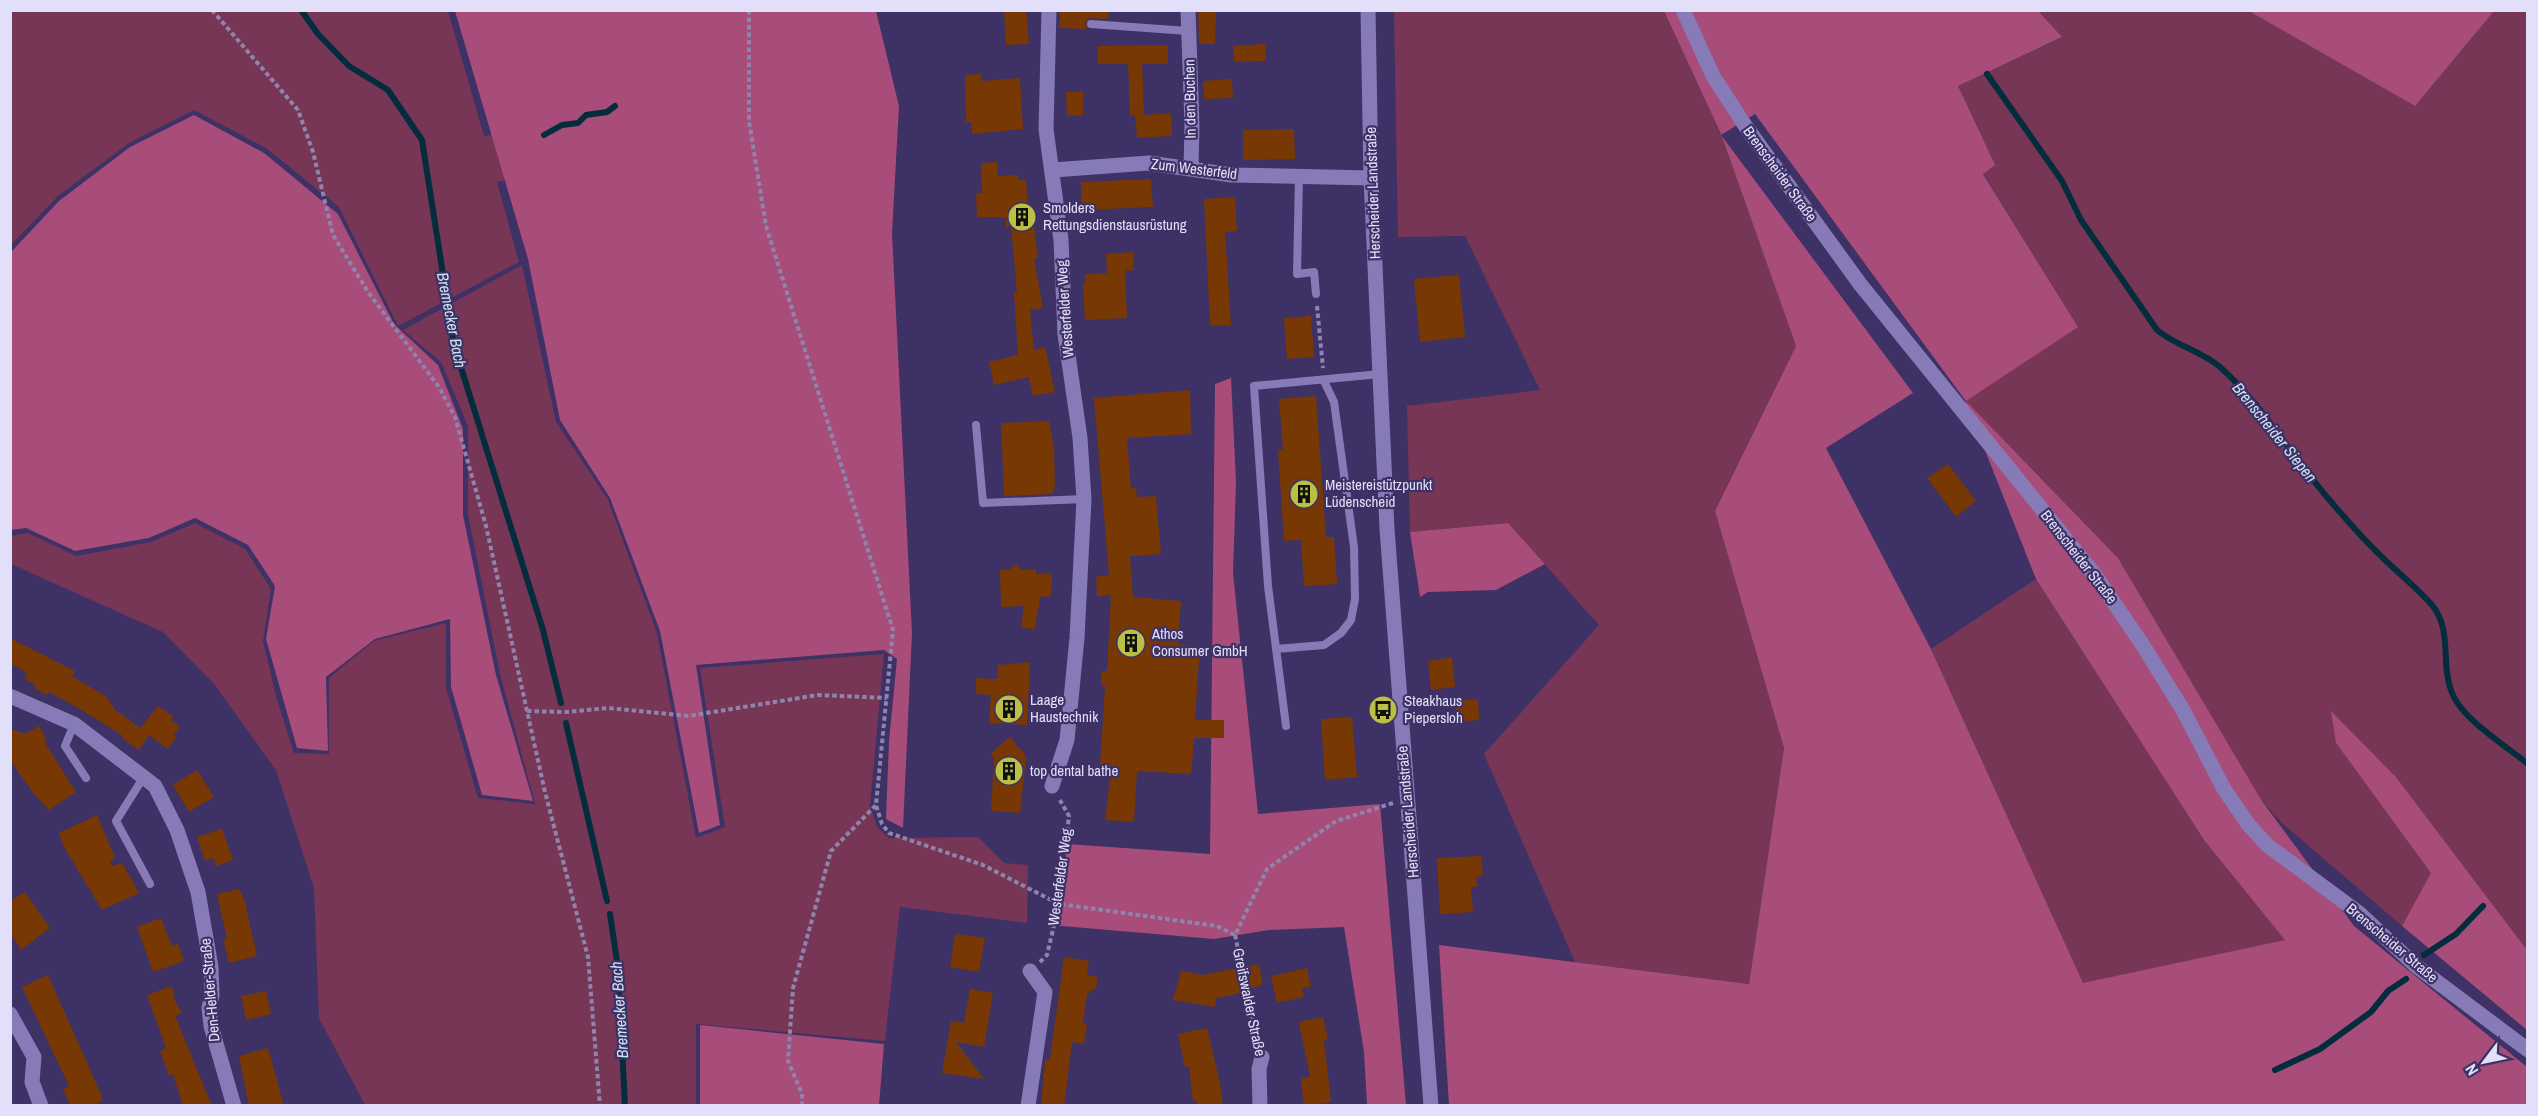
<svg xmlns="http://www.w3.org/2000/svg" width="2538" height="1116" font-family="'Archivo Narrow',sans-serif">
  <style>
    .green { fill: #783656 }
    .forest { fill: #a84c79; fill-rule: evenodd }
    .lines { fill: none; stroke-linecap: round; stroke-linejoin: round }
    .stream { stroke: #032c3d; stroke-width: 6 }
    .building { fill: #783804 }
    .path { stroke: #8d85ae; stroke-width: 4; stroke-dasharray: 4.5 3; stroke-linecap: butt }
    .lane { stroke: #867bb7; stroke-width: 8 }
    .street { stroke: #867bb7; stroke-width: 15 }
    .secondary { stroke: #867bb7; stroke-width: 15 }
    .labels { text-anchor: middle; stroke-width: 4.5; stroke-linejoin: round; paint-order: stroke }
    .street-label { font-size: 15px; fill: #e2dffa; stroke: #3d3166 }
    .poi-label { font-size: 15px; fill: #e2dffa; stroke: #3d3166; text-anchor: start }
    .water-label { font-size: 16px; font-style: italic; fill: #c9e2ef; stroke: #3d3166 }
  </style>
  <rect width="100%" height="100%" fill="#3d3166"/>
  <path class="green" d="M 2249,10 L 2415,106 L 2494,11 L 2527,11 L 2527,950 L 2396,777 L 2332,712 L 2336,743 L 2432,873 L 2402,926 L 2282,823 L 2262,801 L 2118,558 L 1965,400 L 2078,327 L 1983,173 L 1958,86 L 2061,38 L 2038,11 Z
    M 11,11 L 448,11 L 484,136 L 499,134 L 516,178 L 497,182 L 519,262 L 398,326 L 339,207 L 266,148 L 194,110 L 129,143 L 58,196 L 11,245 Z
    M 1394,11 L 1664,11 L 1721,134 L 1796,346 L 1715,511 L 1784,748 L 1749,984 L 1575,962 L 1484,754 L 1599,625 L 1508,523 L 1410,532 L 1407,406 L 1540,390 L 1465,236 L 1398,237 Z
    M 522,265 L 556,422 L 608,500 L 657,633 L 696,838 L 725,827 L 700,668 L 884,654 L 870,806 L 877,827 L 889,838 L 978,837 L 1004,863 L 1028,865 L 1027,923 L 900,907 L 885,1041 L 696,1024 L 696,1105 L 365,1105 L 319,1018 L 314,888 L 276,770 L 215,685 L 163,632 L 11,564 L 11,536 L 28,533 L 76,556 L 151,542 L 195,523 L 245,549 L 271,589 L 263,641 L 277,700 L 294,753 L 329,754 L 329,678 L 374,641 L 446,623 L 446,688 L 478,798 L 535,804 L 500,674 L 468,514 L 468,426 L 441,362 L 403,330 Z
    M 2036,579 L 2204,840 L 2286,940 L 2083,984 L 1931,649 Z"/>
  <path class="forest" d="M 455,11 L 876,11 L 899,106 L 892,233 L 912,633 L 903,828 L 886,819 L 889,741 L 897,659 L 884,650 L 696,665 L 720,825 L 699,833 L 660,631 L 610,498 L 560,420 L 528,259 Z
    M 1664,11 L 2038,11 L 2062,37 L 1958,86 L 1995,165 L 1983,174 L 2078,327 L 1966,401 L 2118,558 L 2262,801 L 2354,926 L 2527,1067 L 2527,1105 L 1449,1105 L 1439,945 L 1749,984 L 1784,748 L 1715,511 L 1796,346 L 1721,134 ZM 1755,114 L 1965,400 L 2036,579 L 2204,840 L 2285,940 L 2083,983 L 1931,649 L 1826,448 L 1913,393 L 1721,135 Z
    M 2249,11 L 2494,11 L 2415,106 Z
    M 194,115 L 264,153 L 338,214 L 394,324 L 438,365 L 463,429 L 463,515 L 496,675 L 533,801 L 482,795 L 451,687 L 450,619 L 375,639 L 326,677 L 328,751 L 297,748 L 266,639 L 275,586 L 248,545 L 195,518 L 149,538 L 75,551 L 26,528 L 11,530 L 11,252 L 59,201 L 130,147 Z
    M 1231,378 L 1236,481 L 1233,573 L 1258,814 L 1380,804 L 1406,1105 L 1367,1105 L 1364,1052 L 1344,927 L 1269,930 L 1214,939 L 1050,925 L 1057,867 L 1065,866 L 1067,844 L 1210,854 L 1215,384 Z
    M 1508,523 L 1545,564 L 1496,590 L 1428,592 L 1420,597 L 1410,532 Z
    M 2331,711 L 2396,777 L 2527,950 L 2527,1030 L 2402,926 L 2431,873 L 2336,743 Z
    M 700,1025 L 884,1044 L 879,1105 L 700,1105 Z"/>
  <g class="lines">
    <path class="stream" d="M 301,10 L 318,34 L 349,66 L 388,90 L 422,140 L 454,345 L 543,630 L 561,703
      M 1987,74 L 2062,181 L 2081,220 L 2157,330 C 2176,346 2202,351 2220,367 C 2264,406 2294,460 2333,504 C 2350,524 2367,543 2386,561 C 2401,575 2418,589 2432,605 C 2453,630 2440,664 2452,693 C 2462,719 2506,746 2528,764
      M 544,135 L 562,125 L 578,123 L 586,115 L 607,112 L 615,106
      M 566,723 L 607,901
      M 610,914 L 618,968 L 625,1106
      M 2424,955 L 2456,934 L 2483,906
      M 2275,1070 L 2320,1049 L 2371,1012 L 2388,991 L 2406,979"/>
  </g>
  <path class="building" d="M 1004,10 L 1026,10 L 1029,44 L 1006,45 Z
    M 1090,10 L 1109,10 L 1108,19 L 1089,18 L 1085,23 L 1087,29 L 1059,28 L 1060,11 Z
    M 1198,10 L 1216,10 L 1215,44 L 1199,44 Z
    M 1265,44 L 1266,61 L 1234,62 L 1233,46 Z
    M 1168,45 L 1168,64 L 1142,64 L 1144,115 L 1171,113 L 1172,136 L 1137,138 L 1135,115 L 1130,116 L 1128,64 L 1098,64 L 1098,46 Z
    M 981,74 L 981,81 L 1020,78 L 1023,129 L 972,134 L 971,122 L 966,122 L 965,75 Z
    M 1232,79 L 1233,98 L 1204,99 L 1203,81 Z
    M 1083,91 L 1083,115 L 1067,116 L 1066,92 Z
    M 1294,129 L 1295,159 L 1243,160 L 1243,130 Z
    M 997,162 L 998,176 L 1018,175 L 1018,180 L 1026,180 L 1028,211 L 1032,210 L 1038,258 L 1034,259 L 1043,308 L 1030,310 L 1034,350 L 1045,347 L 1055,392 L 1033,396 L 1029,377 L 994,385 L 989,362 L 1018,355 L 1014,292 L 1017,292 L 1011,226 L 1006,227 L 1006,217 L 977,217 L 976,193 L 982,193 L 981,163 Z
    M 1151,179 L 1153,207 L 1082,210 L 1081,182 Z
    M 1235,197 L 1237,231 L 1225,232 L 1231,325 L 1210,326 L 1204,199 Z
    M 1133,252 L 1134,270 L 1125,271 L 1127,318 L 1085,320 L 1083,283 L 1086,283 L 1085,274 L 1107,273 L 1106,254 Z
    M 1459,275 L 1465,337 L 1420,342 L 1414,279 Z
    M 1311,316 L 1314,357 L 1287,359 L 1284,318 Z
    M 1190,390 L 1191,434 L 1127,438 L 1131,489 L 1136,488 L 1137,497 L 1156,496 L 1161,554 L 1130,556 L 1133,597 L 1181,601 L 1178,644 L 1200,646 L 1195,720 L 1224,720 L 1224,738 L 1194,738 L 1191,774 L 1137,771 L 1134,822 L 1105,820 L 1111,769 L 1100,768 L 1105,686 L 1101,684 L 1102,671 L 1107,671 L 1111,595 L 1097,596 L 1096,577 L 1109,575 L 1094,398 Z
    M 1316,396 L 1326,537 L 1334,537 L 1337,584 L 1304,586 L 1301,540 L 1284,541 L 1278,450 L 1283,450 L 1279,399 Z
    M 1049,421 L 1054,447 L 1055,484 L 1053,494 L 1004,496 L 1001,423 Z
    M 1948,464 L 1976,501 L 1956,517 L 1927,478 Z
    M 1016,564 L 1022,570 L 1036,569 L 1036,574 L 1052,573 L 1051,596 L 1040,597 L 1035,629 L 1021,628 L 1024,606 L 1001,607 L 1000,570 L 1009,570 Z
    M 10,638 L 75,671 L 72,676 L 107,697 L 115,710 L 140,728 L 158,706 L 173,716 L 171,720 L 180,726 L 174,735 L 176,737 L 168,749 L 149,735 L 139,750 L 122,738 L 123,736 L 80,709 L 49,692 L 47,695 L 34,688 L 35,685 L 24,678 L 27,673 L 10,663 Z
    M 1452,657 L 1455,687 L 1431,690 L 1428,661 Z
    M 1030,662 L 1027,725 L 989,723 L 991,695 L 976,694 L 976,678 L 997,679 L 998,665 Z
    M 1478,699 L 1479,720 L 1456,722 L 1455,701 Z
    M 1352,717 L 1357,777 L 1325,780 L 1321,719 Z
    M 39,726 L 47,740 L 44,741 L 76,792 L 49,810 L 34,794 L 10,760 L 10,729 L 26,734 Z
    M 1010,737 L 1026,756 L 1020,813 L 991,811 L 994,758 L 990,754 Z
    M 197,770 L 214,797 L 189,812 L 173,785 Z
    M 97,815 L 115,858 L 110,861 L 112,866 L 122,863 L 139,893 L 102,910 L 64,847 L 59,833 Z
    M 222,829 L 233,860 L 216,866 L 214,858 L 205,861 L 197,837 Z
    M 1481,856 L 1483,876 L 1476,877 L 1477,887 L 1471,887 L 1473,912 L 1440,914 L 1437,858 Z
    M 239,889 L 244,898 L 257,956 L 229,963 L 223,939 L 227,939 L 217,894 Z
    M 25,892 L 50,928 L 21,950 L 10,933 L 10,901 Z
    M 161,918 L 172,946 L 178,944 L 184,961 L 153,972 L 137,927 Z
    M 955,934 L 985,938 L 979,972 L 950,967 Z
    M 1064,957 L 1089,961 L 1087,975 L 1098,977 L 1096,988 L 1087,994 L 1083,1023 L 1087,1024 L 1084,1044 L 1072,1042 L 1064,1106 L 1041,1106 L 1045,1059 L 1050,1059 Z
    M 1259,964 L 1263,984 L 1241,993 L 1216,998 L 1215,1007 L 1173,1000 L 1181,971 L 1202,975 Z
    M 1307,968 L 1311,987 L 1302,988 L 1304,997 L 1277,1003 L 1271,976 Z
    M 48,975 L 103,1099 L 95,1106 L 70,1106 L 63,1089 L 69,1086 L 22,987 Z
    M 172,986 L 175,1001 L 182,1013 L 175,1016 L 212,1106 L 183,1106 L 173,1074 L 169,1076 L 160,1051 L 166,1048 L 147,995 Z
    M 970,989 L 993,993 L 984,1047 L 956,1042 L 984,1079 L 942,1073 L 951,1021 L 964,1023 Z
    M 266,991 L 271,1014 L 246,1020 L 241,996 Z
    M 1323,1017 L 1328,1039 L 1324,1040 L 1331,1102 L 1304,1105 L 1301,1079 L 1310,1076 L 1299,1022 Z
    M 1207,1028 L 1220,1083 L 1223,1106 L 1198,1106 L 1197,1101 L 1193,1101 L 1189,1066 L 1185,1067 L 1178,1034 Z
    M 268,1048 L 284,1106 L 249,1106 L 239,1056 Z"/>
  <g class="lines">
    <path class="path" d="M 212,10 L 298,110 L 313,152 L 333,235 L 368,292 L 439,387 L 455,417 L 486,526 L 545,792 L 588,957 L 600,1106
      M 749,10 L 749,121 L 766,226 L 893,630 L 876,805 L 882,824 L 889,833 L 983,865 L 1059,904 L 1217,926 L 1235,935 L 1267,869 L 1336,821 L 1393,803
      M 1317,306 L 1323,368
      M 527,711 L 566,712 L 608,708 L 688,716 L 818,695 L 887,698
      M 1235,935 L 1258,1043
      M 1040,962 L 1047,955 L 1059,904 L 1069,816 L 1060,800
      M 802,1106 L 802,1094 L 788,1061 L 793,988 L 831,851 L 876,805"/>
    <path class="lane" d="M 1091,24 L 1188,31
      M 1299,176 L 1297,274 L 1314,272 L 1316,294
      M 976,425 L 983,503 L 1084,499
      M 1276,649 L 1324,645 L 1341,633 L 1351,620 L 1355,599 L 1354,547 L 1334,402 L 1324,381
      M 74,724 L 65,746 L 86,778
      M 1286,726 L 1268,586 L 1254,386 L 1380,374
      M 143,778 L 116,821 L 150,884"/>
    <path class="street" d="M 1049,10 L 1046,129 L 1061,240 L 1065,334 L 1080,438 L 1084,499 L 1077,638 L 1067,740 L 1052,786
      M 1188,10 L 1192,126 L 1191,168
      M 1683,10 L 1713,76 L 1744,124 L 1860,284 L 2095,575 L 2142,644 L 2183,710 L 2224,789 L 2248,824 L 2267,845 L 2359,913 L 2416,966 L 2528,1050
      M 1053,170 L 1149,163 L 1232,175 L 1371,178
      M 10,696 L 74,724 L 155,786 L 177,830 L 198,892 L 211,967 L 212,995 L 209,1008 L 211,1026 L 234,1106
      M 10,1014 L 34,1057 L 32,1082 L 41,1106
      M 1028,1106 L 1045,992 L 1030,971
      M 1260,1106 L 1259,1069 L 1262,1057"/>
    <path class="secondary" d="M 1368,10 L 1371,178 L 1387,529 L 1431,1106"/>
  </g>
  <defs>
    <g id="building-disc" transform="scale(1.5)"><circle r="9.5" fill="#bbc044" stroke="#3d3166"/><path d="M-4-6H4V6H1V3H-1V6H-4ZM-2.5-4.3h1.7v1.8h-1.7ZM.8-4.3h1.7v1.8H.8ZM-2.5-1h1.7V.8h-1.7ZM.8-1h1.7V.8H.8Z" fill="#111"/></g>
    <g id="bus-disc" transform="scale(1.5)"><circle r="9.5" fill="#bbc044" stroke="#3d3166"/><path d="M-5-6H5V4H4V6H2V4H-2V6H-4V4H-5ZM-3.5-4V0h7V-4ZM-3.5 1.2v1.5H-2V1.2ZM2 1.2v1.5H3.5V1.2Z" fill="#111"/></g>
  </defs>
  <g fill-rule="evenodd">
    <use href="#building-disc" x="1022" y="217"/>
    <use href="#building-disc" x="1304" y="494"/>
    <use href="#building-disc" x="1131" y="643"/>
    <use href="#building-disc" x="1009" y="709"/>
    <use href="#bus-disc" x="1383" y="710"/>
    <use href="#building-disc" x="1009" y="771"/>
  </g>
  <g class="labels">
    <g class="street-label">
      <text transform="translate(1190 99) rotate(-91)" y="5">In den Buchen</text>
      <text transform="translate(1194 169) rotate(7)" y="5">Zum Westerfeld</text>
      <text transform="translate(1780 174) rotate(54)" y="5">Brenscheider Straße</text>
      <text transform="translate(1373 193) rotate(-92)" y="5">Herscheider Landstraße</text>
      <text transform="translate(1065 309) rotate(-94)" y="5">Westerfelder Weg</text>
      <text transform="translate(2079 557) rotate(52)" y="5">Brenscheider Straße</text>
      <text transform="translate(1408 812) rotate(-95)" y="5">Herscheider Landstraße</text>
      <text transform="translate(1060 877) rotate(-82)" y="5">Westerfelder Weg</text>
      <text transform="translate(2392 943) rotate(40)" y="5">Brenscheider Straße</text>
      <text transform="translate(210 990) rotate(-95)" y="5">Den-Helder-Straße</text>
      <text transform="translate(1249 1002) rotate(78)" y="5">Greifswalder Straße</text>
    </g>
    <g class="poi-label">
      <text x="1043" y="213">Smolders<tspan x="1043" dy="17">Rettungsdienstausrüstung</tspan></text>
      <text x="1325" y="490">Meistereistützpunkt<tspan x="1325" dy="17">Lüdenscheid</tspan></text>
      <text x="1152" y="639">Athos<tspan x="1152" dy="17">Consumer GmbH</tspan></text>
      <text x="1030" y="705">Laage<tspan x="1030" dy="17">Haustechnik</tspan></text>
      <text x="1404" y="706">Steakhaus<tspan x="1404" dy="17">Piepersloh</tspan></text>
      <text x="1030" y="776">top dental bathe</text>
    </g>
    <g class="water-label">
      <text transform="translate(452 320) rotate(79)" y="6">Bremecker Bach</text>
      <text transform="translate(2275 432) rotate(51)" y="6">Brenscheider Siepen</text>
      <text transform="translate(619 1010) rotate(-94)" y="6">Bremecker Bach</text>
    </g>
  </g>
  <rect width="2538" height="1116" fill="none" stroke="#e2dffa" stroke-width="24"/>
  <g transform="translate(2484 1062) rotate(238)" stroke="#3d3166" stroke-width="4.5" paint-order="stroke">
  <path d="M0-4.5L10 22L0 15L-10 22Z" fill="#e2dffa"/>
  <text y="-9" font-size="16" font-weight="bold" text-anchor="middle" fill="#e2dffa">N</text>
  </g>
</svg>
